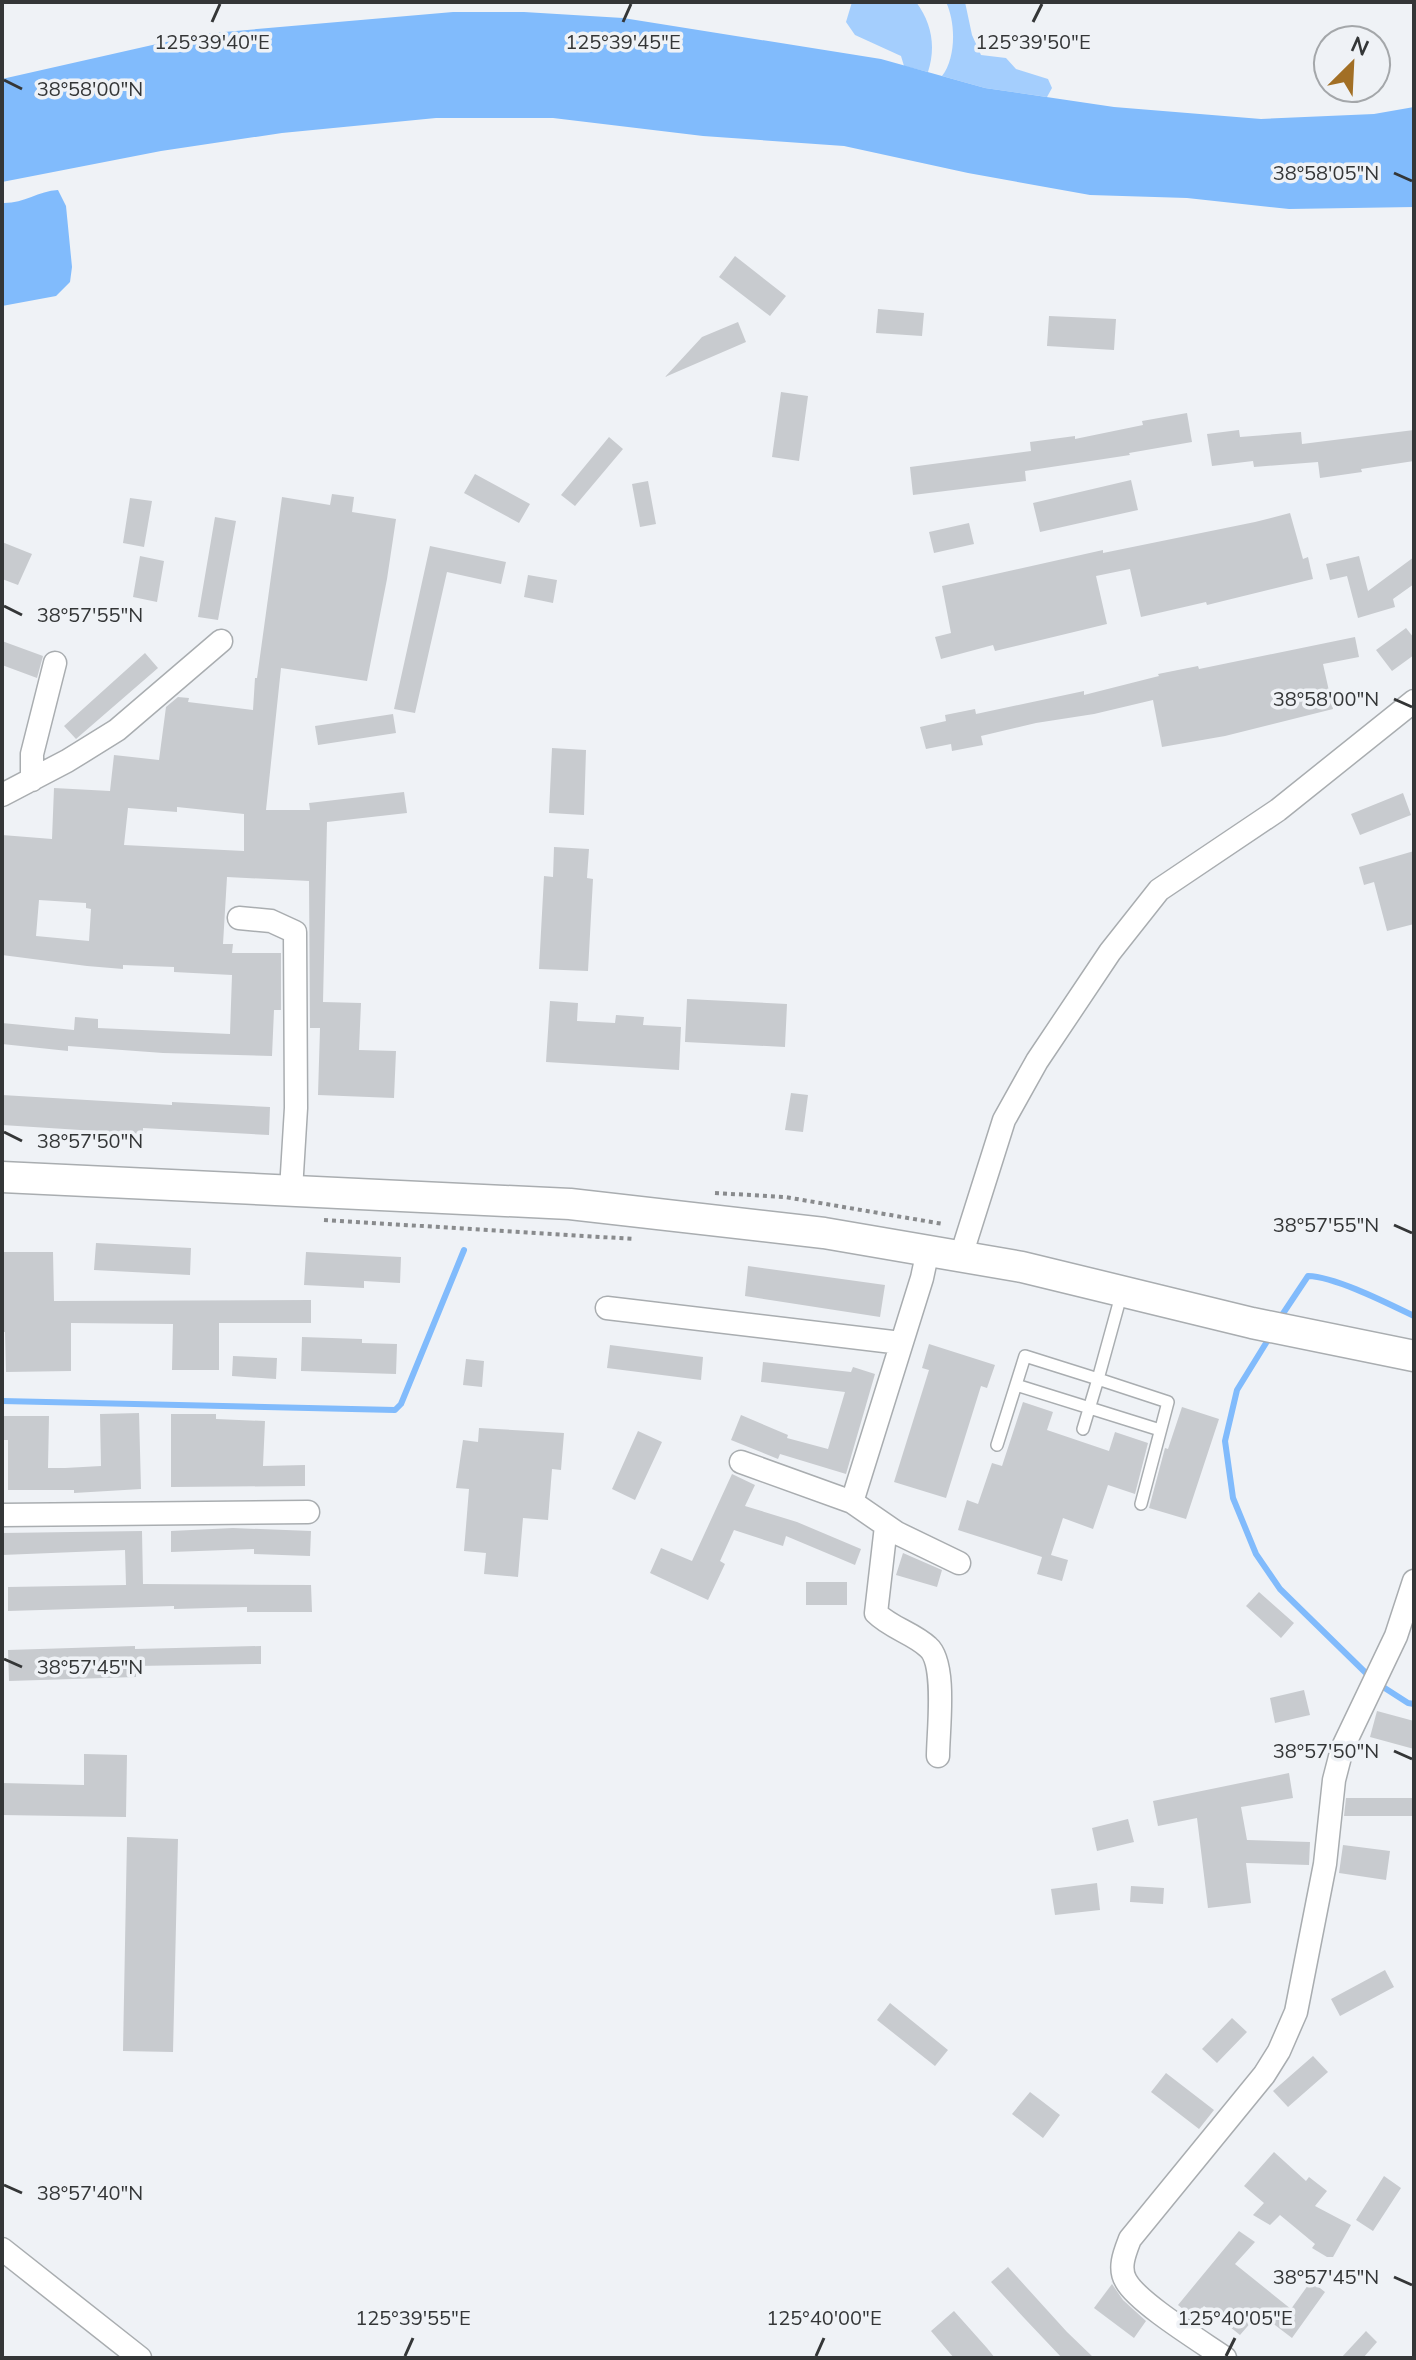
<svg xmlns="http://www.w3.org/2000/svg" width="1416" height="2360" font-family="Mulish,sans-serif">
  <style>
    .green { fill: #a4cefd }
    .water { fill: #81bbfc }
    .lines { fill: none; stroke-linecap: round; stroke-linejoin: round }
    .stream { stroke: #81bbfc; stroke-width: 6 }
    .building { fill: #c8cbcf; fill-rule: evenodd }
    .lane-casing { stroke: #a9adb0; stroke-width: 14 }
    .street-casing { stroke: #a9adb0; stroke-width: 25 }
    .secondary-casing { stroke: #a9adb0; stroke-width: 33 }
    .path { stroke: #898b8d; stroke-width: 4; stroke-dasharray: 4 4; stroke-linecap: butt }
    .lane { stroke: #fff; stroke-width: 11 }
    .street { stroke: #fff; stroke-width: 22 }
    .secondary { stroke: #fff; stroke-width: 30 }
    .ticks { fill: none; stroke: #343637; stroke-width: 3 }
    .ticks-label { font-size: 20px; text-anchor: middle; fill: #343637; stroke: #eff2f6; stroke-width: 7; stroke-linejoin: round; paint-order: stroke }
  </style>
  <rect width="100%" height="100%" fill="#eff2f6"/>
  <path class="green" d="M 852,2 L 916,2 C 932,23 936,47 928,72 L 904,66 L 901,56 L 855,35 L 846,22 Z
    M 946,2 L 965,2 L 972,35 L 981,55 L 1006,58 L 1016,69 L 1048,79 L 1052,88 L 1047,97 L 985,88 L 942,76 C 956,58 956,23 946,2 Z"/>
  <path class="water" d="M 453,12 L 524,12 L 623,18 L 881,59 L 985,88 L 1114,107 L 1261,119 L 1374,114 L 1414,107 L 1414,207 L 1289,209 L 1187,198 L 1090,195 L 968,173 L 844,146 L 703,136 L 553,118 L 436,118 L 282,133 L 161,151 L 2,182 L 2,79 L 201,34 Z
    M 58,190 L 66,206 L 72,267 L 70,282 L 56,296 L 2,306 L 2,203 C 23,204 38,191 58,190 Z"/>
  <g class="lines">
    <path class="stream" d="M 1280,1318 L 1308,1276 C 1336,1277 1387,1303 1414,1316
      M 1271,1335 L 1237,1390 L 1225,1441 L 1233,1498 L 1256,1554 L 1280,1589 L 1371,1678
      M 2,1401 L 395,1410 L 401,1404 L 464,1250
      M 1380,1685 L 1408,1703 L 1414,1704"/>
  </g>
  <path class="building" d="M 735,256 L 786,296 L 770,316 L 719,277 Z
    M 878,309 L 924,313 L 922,336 L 876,333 Z
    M 1049,316 L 1116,319 L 1114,350 L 1047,346 Z
    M 738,322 L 746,342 L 665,377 L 702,337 Z
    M 781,392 L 808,396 L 799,461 L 772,457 Z
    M 1187,413 L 1192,442 L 1129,453 L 1130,455 L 1025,471 L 1026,481 L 913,495 L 910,467 L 1031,451 L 1030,442 L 1075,436 L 1075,439 L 1143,425 L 1142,421 Z
    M 1239,430 L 1240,437 L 1301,432 L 1302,444 L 1414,430 L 1414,461 L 1361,469 L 1362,472 L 1320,478 L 1318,462 L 1254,467 L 1253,461 L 1212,466 L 1207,434 Z
    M 609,437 L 623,449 L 575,506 L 561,495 Z
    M 475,474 L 530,504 L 519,523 L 464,493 Z
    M 1131,480 L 1138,510 L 1040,532 L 1033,503 Z
    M 648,481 L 656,524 L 640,527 L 632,484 Z
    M 332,494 L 354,497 L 352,512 L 396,519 L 387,579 L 367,681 L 281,668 L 266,810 L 310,810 L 309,803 L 404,792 L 407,813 L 327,822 L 323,1002 L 361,1003 L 359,1050 L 396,1051 L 394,1098 L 318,1095 L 320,1028 L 310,1028 L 309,881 L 227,877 L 223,944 L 233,944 L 232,953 L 281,953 L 281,1010 L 274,1010 L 272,1056 L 163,1053 L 68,1046 L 68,1051 L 2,1044 L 2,1023 L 74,1030 L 75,1017 L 98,1019 L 98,1028 L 230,1034 L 232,975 L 174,972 L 174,967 L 123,965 L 123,969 L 87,966 L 2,955 L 2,835 L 52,839 L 54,788 L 110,791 L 114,755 L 159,760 L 166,707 L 178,697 L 189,698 L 188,702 L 253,710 L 255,678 L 257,678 L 282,497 L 330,505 ZM 177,807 L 244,814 L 244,851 L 124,845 L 128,808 L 177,812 ZM 39,900 L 86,903 L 86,908 L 91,909 L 89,941 L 36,936 Z
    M 130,498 L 152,501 L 144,547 L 123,543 Z
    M 1290,513 L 1303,559 L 1308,557 L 1313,579 L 1207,605 L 1206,602 L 1141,617 L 1130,569 L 1096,576 L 1107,624 L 995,651 L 993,645 L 941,659 L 935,637 L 951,633 L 942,586 L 1103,550 L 1103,553 L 1255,522 Z
    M 215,517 L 236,521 L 218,620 L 198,617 Z
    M 969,523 L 974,544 L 934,553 L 929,532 Z
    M 2,542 L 32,554 L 18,585 L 2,579 Z
    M 430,546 L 506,562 L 501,584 L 447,572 L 415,713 L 394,709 Z
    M 140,556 L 164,561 L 157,602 L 133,597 Z
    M 1359,556 L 1368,591 L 1414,557 L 1414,584 L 1393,599 L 1395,607 L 1358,618 L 1347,576 L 1330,580 L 1326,564 Z
    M 528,575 L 557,580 L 553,603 L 524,597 Z
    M 1406,628 L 1414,638 L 1414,655 L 1392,671 L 1376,650 Z
    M 1355,637 L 1359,657 L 1323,664 L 1333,709 L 1225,736 L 1162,747 L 1153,700 L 1094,714 L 1036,723 L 981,736 L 983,745 L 952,751 L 951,744 L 926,749 L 920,727 L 946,721 L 945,715 L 975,709 L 976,714 L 1084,691 L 1084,695 L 1159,676 L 1158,674 L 1198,666 L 1199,669 Z
    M 2,641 L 43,656 L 37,678 L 2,665 Z
    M 145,653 L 158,668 L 76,739 L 64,726 Z
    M 393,714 L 396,733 L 318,745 L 315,726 Z
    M 552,748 L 586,750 L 584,815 L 549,813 Z
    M 1403,793 L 1411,815 L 1360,835 L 1351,814 Z
    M 554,847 L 589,849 L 587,878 L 593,879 L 588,971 L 539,969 L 544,876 L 553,877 Z
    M 1414,851 L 1414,924 L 1387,931 L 1374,882 L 1364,885 L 1359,867 Z
    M 687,999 L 787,1004 L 785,1047 L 685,1042 Z
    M 550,1001 L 578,1003 L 577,1021 L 615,1023 L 616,1015 L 644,1017 L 643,1025 L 681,1027 L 679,1070 L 546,1062 Z
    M 791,1093 L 808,1095 L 803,1132 L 785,1130 Z
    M 2,1095 L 172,1105 L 172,1102 L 270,1107 L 269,1135 L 143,1128 L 143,1134 L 2,1125 Z
    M 96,1243 L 191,1248 L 190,1275 L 94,1270 Z
    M 2,1252 L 53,1252 L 54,1301 L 311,1300 L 311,1323 L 219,1323 L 219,1370 L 172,1370 L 173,1324 L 71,1323 L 71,1371 L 6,1372 L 5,1332 L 2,1332 Z
    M 306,1252 L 401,1257 L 400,1283 L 364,1281 L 364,1288 L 304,1285 Z
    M 748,1266 L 885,1285 L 880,1317 L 745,1296 Z
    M 302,1337 L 362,1339 L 362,1343 L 397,1344 L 396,1374 L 301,1371 Z
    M 929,1344 L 995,1365 L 987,1388 L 981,1386 L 946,1498 L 894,1482 L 929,1370 L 922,1368 Z
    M 610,1345 L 703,1357 L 701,1380 L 607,1368 Z
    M 233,1356 L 277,1358 L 276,1379 L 232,1376 Z
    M 466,1359 L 484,1361 L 482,1387 L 463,1385 Z
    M 763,1362 L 851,1372 L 853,1367 L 875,1374 L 846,1474 L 780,1454 L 778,1459 L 731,1440 L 741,1415 L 788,1435 L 787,1438 L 828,1449 L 845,1392 L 761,1382 Z
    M 1023,1402 L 1053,1412 L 1047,1430 L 1109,1451 L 1115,1432 L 1148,1443 L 1135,1494 L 1108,1485 L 1093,1529 L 1063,1518 L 1051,1555 L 1068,1560 L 1062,1581 L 1037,1574 L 1042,1557 L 958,1530 L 967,1500 L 978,1504 L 992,1463 L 1002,1466 Z
    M 1182,1407 L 1219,1419 L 1186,1519 L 1149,1508 L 1165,1448 L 1168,1449 Z
    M 139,1413 L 141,1489 L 74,1493 L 74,1490 L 8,1490 L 8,1440 L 2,1440 L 2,1416 L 49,1416 L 48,1468 L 65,1468 L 101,1466 L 100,1414 Z
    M 171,1414 L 216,1414 L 216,1419 L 265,1421 L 263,1466 L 305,1465 L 305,1486 L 171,1487 Z
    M 479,1428 L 564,1433 L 561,1470 L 552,1469 L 548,1520 L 523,1518 L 518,1577 L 484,1574 L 486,1553 L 464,1551 L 469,1489 L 456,1488 L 463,1440 L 478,1442 Z
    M 638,1431 L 662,1442 L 635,1500 L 612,1489 Z
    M 732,1474 L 755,1485 L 745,1506 L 797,1522 L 861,1549 L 855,1565 L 786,1536 L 783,1546 L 734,1530 L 720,1561 L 725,1564 L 708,1600 L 650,1573 L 661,1548 L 692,1561 Z
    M 233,1528 L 311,1531 L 310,1556 L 254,1554 L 254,1549 L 171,1552 L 171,1531 Z
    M 142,1531 L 143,1584 L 311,1585 L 312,1612 L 247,1612 L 247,1607 L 174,1609 L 174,1606 L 8,1611 L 8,1587 L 126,1585 L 125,1550 L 2,1555 L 2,1533 Z
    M 903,1553 L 942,1570 L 937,1587 L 896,1575 Z
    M 806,1582 L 847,1582 L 847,1605 L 806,1605 Z
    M 1259,1592 L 1294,1623 L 1281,1638 L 1246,1606 Z
    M 135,1646 L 135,1649 L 261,1646 L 261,1664 L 136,1666 L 136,1677 L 9,1681 L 8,1650 Z
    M 1304,1690 L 1310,1715 L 1275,1723 L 1270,1698 Z
    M 1377,1711 L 1414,1721 L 1414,1749 L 1370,1737 Z
    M 84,1754 L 127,1755 L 126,1817 L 2,1815 L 2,1783 L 84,1785 Z
    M 1289,1773 L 1293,1798 L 1241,1807 L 1247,1840 L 1310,1842 L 1309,1865 L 1246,1863 L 1251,1903 L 1208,1908 L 1197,1818 L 1158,1826 L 1153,1801 Z
    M 1346,1798 L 1414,1798 L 1414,1816 L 1344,1816 Z
    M 1128,1819 L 1134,1842 L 1097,1851 L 1092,1828 Z
    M 127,1837 L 178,1839 L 173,2052 L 123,2051 Z
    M 1343,1845 L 1390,1851 L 1386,1880 L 1339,1873 Z
    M 1097,1883 L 1100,1910 L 1055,1915 L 1051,1889 Z
    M 1131,1886 L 1164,1888 L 1163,1904 L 1130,1902 Z
    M 1385,1970 L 1394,1987 L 1340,2016 L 1331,1999 Z
    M 890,2003 L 948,2050 L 935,2066 L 877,2020 Z
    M 1232,2018 L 1247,2032 L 1217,2063 L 1202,2049 Z
    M 1313,2056 L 1328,2072 L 1288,2107 L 1273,2091 Z
    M 1166,2073 L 1214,2110 L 1199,2129 L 1151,2092 Z
    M 1030,2092 L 1060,2115 L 1043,2138 L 1012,2114 Z
    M 1274,2152 L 1306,2181 L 1309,2177 L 1327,2191 L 1315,2206 L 1351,2225 L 1333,2257 L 1327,2257 L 1312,2248 L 1315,2244 L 1280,2215 L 1270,2225 L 1253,2215 L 1264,2203 L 1244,2186 Z
    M 1384,2176 L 1401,2188 L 1373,2231 L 1356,2220 Z
    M 1239,2231 L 1255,2242 L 1235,2264 L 1291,2309 L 1311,2281 L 1325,2292 L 1292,2338 L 1259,2313 L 1240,2335 L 1204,2306 L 1194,2318 L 1178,2305 Z
    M 1008,2267 L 1067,2332 L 1094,2358 L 1062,2358 L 1026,2320 L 991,2282 Z
    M 1112,2284 L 1123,2300 L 1146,2321 L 1134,2338 L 1094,2308 Z
    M 954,2311 L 987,2348 L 995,2358 L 954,2358 L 931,2331 Z
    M 1366,2331 L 1377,2342 L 1363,2358 L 1341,2358 Z"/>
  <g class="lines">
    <g class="lane-casing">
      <path id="lane" d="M 1122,1292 L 1098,1379 L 1168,1402 L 1141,1504
        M 1016,1385 L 1160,1430
        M 997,1445 L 1025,1356 L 1098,1379 L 1083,1429"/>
    </g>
    <g class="street-casing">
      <path id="street" d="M 32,780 L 32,754 L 55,663
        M 2,795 L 67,761 L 117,730 L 221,641
        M 239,918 L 271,921 L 295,932 L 296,1108 L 291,1190
        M 961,1256 L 1004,1120 L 1037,1061 L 1110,952 L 1159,890 L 1278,810 L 1414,701
        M 607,1308 L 901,1343
        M 741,1462 L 852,1502 L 897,1533 L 959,1563
        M 852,1502 L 922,1278 L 928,1250
        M 2,1515 L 308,1512
        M 886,1526 L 876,1613 C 891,1628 913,1633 928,1647 C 947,1663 938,1731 938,1756
        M 2,2249 L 140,2358
        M 1225,2358 C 1202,2342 1138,2303 1126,2281 C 1118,2268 1125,2252 1130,2239 L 1264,2075 L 1279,2051 L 1296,2012 L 1325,1864 L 1334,1780 L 1342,1749 L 1396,1636 L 1414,1581"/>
    </g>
    <g class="secondary-casing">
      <path id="secondary" d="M 2,1177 L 570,1204 L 824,1233 L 1022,1267 L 1252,1323 L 1414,1356"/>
    </g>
    <path class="path" d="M 715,1193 L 785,1197 L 943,1224
      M 324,1220 L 634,1239"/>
    <use href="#lane" class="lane"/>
    <use href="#street" class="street"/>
    <use href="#secondary" class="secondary"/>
  </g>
  <path class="ticks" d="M 212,22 L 220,4M 623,22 L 631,4M 1033,22 L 1042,4M 4,80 L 22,89M 1394,173 L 1412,181M 4,606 L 22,615M 1394,699 L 1412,707M 4,1132 L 22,1141M 1394,1225 L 1412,1233M 4,1659 L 22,1667M 1394,1751 L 1412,1759M 4,2185 L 22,2193M 1394,2277 L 1412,2285M 405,2356 L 413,2338M 816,2356 L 824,2338M 1226,2356 L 1235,2338"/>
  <g class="ticks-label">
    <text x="212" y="49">125°39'40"E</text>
    <text x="1033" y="49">125°39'50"E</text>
    <text x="623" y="49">125°39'45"E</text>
    <text x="90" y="96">38°58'00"N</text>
    <text x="1326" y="180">38°58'05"N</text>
    <text x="90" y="622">38°57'55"N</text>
    <text x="1326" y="706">38°58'00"N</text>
    <text x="90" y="1148">38°57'50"N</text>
    <text x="1326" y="1232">38°57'55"N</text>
    <text x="90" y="1674">38°57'45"N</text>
    <text x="1326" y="1758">38°57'50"N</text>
    <text x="90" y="2200">38°57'40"N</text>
    <text x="1326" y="2284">38°57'45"N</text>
    <text x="413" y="2325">125°39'55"E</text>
    <text x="824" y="2325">125°40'00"E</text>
    <text x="1235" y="2325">125°40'05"E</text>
  </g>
  <rect width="1416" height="2360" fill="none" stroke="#343637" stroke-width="8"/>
  <g transform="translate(1352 64) rotate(24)"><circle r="38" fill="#eff2f6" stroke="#a4a7aa" stroke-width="2"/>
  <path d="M0-6L14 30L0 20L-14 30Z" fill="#a26f25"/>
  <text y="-12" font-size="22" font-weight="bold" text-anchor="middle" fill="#343637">N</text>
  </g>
</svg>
